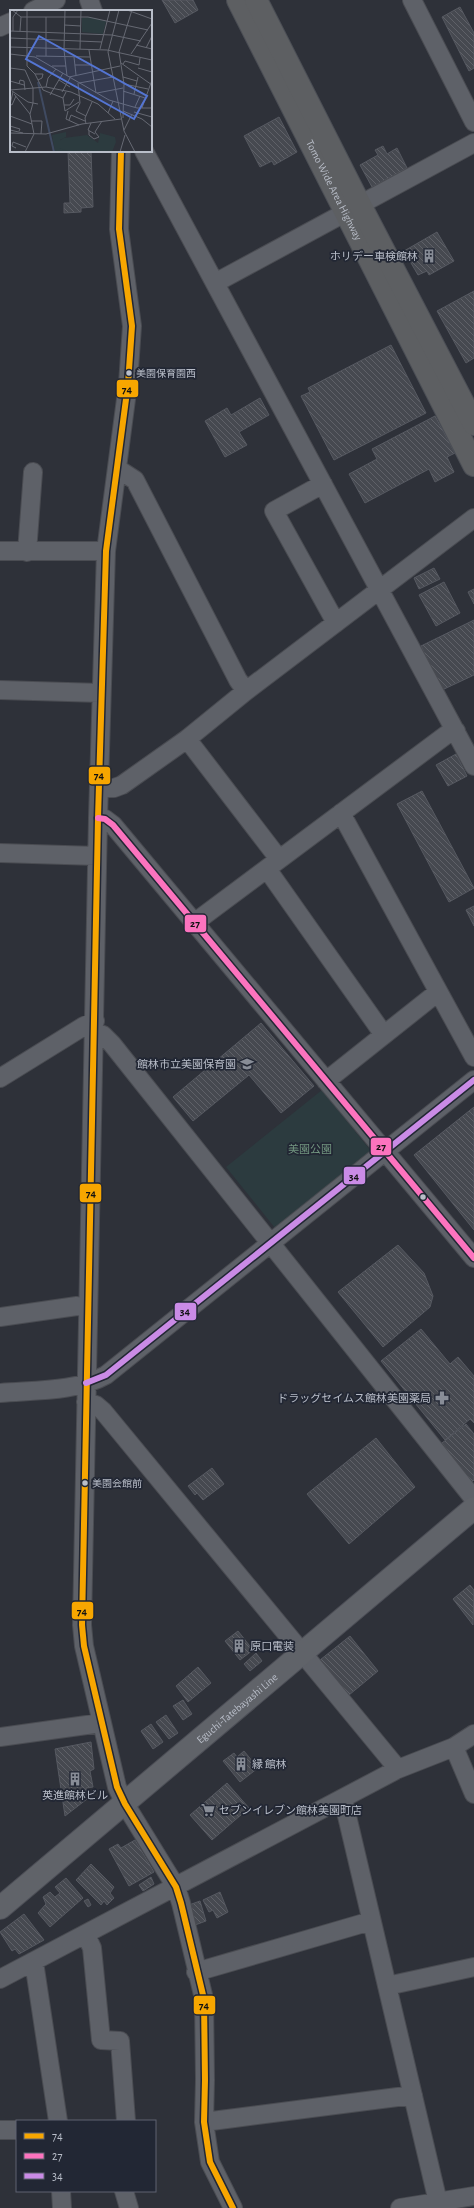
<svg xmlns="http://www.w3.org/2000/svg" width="474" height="2208" font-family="'Alegreya Sans','Noto Sans JP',sans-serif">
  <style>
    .green { fill: #2c3b3f }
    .building { fill: url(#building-back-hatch); stroke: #565961 }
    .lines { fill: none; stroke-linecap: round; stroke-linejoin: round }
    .minor-casing { stroke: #4a4c52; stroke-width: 20 }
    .major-casing { stroke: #4c4e56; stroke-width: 24 }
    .highway-casing { stroke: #4b4e55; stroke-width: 24 }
    .minor { stroke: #5e6168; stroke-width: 18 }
    .major { stroke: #606369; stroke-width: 22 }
    .highway { stroke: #5d5f62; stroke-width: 22 }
    .bus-1-casing { stroke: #222734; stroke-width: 9 }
    .bus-2-casing { stroke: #222734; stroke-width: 9 }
    .bus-3-casing { stroke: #222734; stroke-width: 9 }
    .bus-1 { stroke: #f7a600; stroke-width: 6 }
    .bus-2 { stroke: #fc73be; stroke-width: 6 }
    .bus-3 { stroke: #ca8be6; stroke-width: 6 }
    .bus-dot { fill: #b9bec9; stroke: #222734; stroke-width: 1.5 }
    .labels { text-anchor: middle; stroke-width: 3.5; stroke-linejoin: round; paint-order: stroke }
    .bus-label { font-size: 10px; fill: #b9bec9; stroke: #222734; text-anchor: start }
    .street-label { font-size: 11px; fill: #b9bec9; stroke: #222734 }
    .poi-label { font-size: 11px; fill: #b9bec9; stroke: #222734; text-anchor: end }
    .park-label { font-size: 11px; fill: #739780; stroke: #222734 }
    .inset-river { fill: none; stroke: #3f4a61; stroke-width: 2 }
    .inset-road { fill: none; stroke: #666973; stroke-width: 1 }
    .view { fill: #5475d3; fill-opacity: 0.15; stroke: #5475d3; stroke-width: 2 }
    .inset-edge { fill: none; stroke: #b9bec9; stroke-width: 2 }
    .line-badge { stroke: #222734; stroke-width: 1.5 }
    .pale-badge-label { font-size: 11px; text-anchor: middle; font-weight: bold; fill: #111 }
  </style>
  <defs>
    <pattern id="building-back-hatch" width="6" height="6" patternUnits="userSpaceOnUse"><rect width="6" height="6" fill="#464950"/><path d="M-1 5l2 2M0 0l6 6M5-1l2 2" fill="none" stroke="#5f6168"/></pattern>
  </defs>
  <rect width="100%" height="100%" fill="#2e3139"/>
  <path class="green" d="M 322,1090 L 371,1151 L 275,1228 L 226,1167 Z"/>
  <path class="building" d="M 162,0 L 193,0 L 198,10 L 175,23 Z
    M 460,7 L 474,33 L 474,68 L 469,71 L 442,17 Z
    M 279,117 L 297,152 L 274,165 L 272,161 L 260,167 L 244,136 Z
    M 383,146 L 387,154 L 397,148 L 407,168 L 372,187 L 360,165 L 378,155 L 375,150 Z
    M 68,151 L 91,151 L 93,207 L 81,208 L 81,212 L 64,213 L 64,203 L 70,203 Z
    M 437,232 L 454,261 L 429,275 L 427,271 L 418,275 L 404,251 Z
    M 474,291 L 474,358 L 466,363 L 437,311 Z
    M 391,345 L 426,413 L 334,460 L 301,396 L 310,392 L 308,388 Z
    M 260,398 L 269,415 L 239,432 L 247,445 L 225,457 L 205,421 L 227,408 L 231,415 Z
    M 435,416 L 455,453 L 447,457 L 454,472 L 435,482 L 429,469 L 365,503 L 349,474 L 377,459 L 372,449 Z
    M 434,568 L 440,579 L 419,589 L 414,578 Z
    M 444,582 L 460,613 L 436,626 L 419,595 Z
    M 474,589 L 474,604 L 468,592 Z
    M 474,620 L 474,675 L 442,690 L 421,646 Z
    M 456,754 L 467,776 L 448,786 L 436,765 Z
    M 422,791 L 474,888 L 449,902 L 397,804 Z
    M 474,906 L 474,926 L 466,910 Z
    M 261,1023 L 314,1086 L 281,1113 L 249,1075 L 193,1121 L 173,1097 Z
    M 474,1107 L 474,1230 L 414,1155 Z
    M 398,1245 L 424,1273 L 433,1296 L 430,1307 L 383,1347 L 338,1292 Z
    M 421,1329 L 450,1364 L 458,1357 L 474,1376 L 474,1423 L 470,1419 L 445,1440 L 381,1361 Z
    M 466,1424 L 474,1434 L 474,1480 L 472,1482 L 442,1443 Z
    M 376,1438 L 415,1487 L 349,1544 L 307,1494 Z
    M 212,1468 L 224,1484 L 203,1500 L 197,1493 L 195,1495 L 188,1486 Z
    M 470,1585 L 474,1590 L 473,1625 L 453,1599 Z
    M 238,1631 L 253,1650 L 240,1660 L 225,1641 Z
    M 350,1636 L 378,1671 L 349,1695 L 320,1660 Z
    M 256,1653 L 262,1661 L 250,1671 L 244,1664 Z
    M 198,1667 L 211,1683 L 188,1702 L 176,1686 Z
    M 183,1700 L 192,1714 L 183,1720 L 173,1706 Z
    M 166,1715 L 178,1733 L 169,1739 L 156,1722 Z
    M 151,1724 L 163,1742 L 153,1749 L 141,1731 Z
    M 91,1742 L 94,1769 L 90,1771 L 93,1787 L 86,1788 L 87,1799 L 65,1816 L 55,1749 Z
    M 244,1751 L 258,1768 L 240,1782 L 223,1761 L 234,1753 L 237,1757 Z
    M 227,1783 L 249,1808 L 212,1840 L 190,1815 Z
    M 135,1840 L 154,1872 L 129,1886 L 109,1849 L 118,1844 L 121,1848 Z
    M 91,1864 L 114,1887 L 110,1893 L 114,1898 L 107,1905 L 104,1901 L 101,1905 L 76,1880 Z
    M 151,1877 L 154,1884 L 143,1891 L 139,1885 Z
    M 66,1878 L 83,1898 L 50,1927 L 38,1913 L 46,1904 L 43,1897 L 50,1892 L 55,1897 L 60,1893 L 55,1887 Z
    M 220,1892 L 228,1912 L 217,1918 L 213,1910 L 209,1912 L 203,1900 Z
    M 88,1899 L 91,1905 L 88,1907 L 84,1901 Z
    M 200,1901 L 206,1921 L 195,1925 L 189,1905 Z
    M 24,1914 L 44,1940 L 19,1954 L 15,1949 L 12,1951 L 0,1932 Z"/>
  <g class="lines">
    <g class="minor-casing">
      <path id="minor" d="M 89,0 L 93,11
        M 412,0 L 474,122
        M 33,11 L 56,0
        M 0,27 L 11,22
        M 121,151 L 119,229 L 132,326 L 128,384 L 106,551 L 98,818 L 82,1625 L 84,1646 L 117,1787 L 125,1804 L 176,1887 L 181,1903 L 204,1999 L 205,2080 L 204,2122 L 210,2162 L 233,2208
        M 144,151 L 474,766
        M 215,283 L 474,143
        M 118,469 L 135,480 L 238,680 L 246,691
        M 323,484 L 274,511 L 336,623
        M 0,551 L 106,551
        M 27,552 L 33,472
        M 0,690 L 101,693
        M 187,739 L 279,859
        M 99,788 L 114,788 L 122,785 L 187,739 L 246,691 L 474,518
        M 341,813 L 474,1057
        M 98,818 L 105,819 L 113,825 L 474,1258
        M 0,853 L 97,856
        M 267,869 L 384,1035
        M 194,923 L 446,735 L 456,731
        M 95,1033 L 103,1035 L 112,1044 L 474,1499
        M 0,1078 L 84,1026 L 95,1021
        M 326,1081 L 438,992
        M 0,1317 L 77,1306 L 88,1308
        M 0,1393 C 34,1390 76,1392 106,1375 L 474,1080
        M 86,1402 L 96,1405 L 103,1411 L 398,1769
        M 0,1737 L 101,1723
        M 454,1747 L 474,1794
        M 343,1799 L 438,2202
        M 86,1935 L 92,1948 L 101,2040 L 120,2041 L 126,2121
        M 34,1962 L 58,2121
        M 196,1972 L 371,1921
        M 0,1979 L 398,1769 L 454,1747 L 474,1734
        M 387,1986 L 474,1967
        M 204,2122 L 413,2095
        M 0,2130 L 17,2130
        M 61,2191 L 62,2208
        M 124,2191 L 129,2208
        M 400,2208 L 474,2196"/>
    </g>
    <g class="major-casing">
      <g id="major">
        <path id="s1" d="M 0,1908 L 474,1508"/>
      </g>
    </g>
    <g class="highway-casing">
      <g id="highway">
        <path id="s2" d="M 238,0 L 474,465"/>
        <path d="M 256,0 L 360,205 L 474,424"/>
      </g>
    </g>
    <use href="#minor" class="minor"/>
    <use href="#major" class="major"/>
    <use href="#highway" class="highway"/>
    <g class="bus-1-casing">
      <path id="bus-1" d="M 121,151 L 119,229 L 132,326 L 128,384 L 106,551 L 98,818 L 82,1625 L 84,1646 L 117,1787 L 125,1804 L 176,1887 L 181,1903 L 204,1999 L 205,2080 L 204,2122 L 210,2162 L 233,2208"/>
    </g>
    <g class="bus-2-casing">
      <path id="bus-2" d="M 98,818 L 105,819 L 113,825 L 474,1258"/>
    </g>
    <g class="bus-3-casing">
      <path id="bus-3" d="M 86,1383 L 106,1375 L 474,1080"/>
    </g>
    <use href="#bus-1" class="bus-1"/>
    <use href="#bus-2" class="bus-2"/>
    <use href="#bus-3" class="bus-3"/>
  </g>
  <defs>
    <g id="building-bare" transform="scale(1.08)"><path d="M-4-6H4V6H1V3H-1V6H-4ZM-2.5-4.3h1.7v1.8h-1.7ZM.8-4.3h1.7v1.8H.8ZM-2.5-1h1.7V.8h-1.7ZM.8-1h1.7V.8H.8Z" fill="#888d97" stroke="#222734" stroke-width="2.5" paint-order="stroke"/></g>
    <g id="school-bare" transform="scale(1.08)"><path d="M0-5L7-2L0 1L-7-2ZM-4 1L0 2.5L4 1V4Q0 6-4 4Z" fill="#888d97" stroke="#222734" stroke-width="2.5" paint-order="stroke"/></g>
    <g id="pharmacy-bare" transform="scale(1.08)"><path d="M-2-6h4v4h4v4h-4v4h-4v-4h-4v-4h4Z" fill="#888d97" stroke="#222734" stroke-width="2.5" paint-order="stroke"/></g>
    <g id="supermarket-bare" transform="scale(1.08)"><path d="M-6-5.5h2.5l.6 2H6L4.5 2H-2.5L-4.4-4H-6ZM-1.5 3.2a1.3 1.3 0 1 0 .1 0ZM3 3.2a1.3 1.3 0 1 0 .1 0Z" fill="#888d97" stroke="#222734" stroke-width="2.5" paint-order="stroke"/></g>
  </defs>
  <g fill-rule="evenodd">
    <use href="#building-bare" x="429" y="256"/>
    <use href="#school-bare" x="247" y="1064"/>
    <use href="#pharmacy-bare" x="442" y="1398"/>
    <use href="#building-bare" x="239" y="1646"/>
    <use href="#building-bare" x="241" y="1764"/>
    <use href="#building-bare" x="75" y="1779"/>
    <use href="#supermarket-bare" x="208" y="1810"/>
  </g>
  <g class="bus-dot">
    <circle cx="129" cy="373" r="3.5"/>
    <circle cx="423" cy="1197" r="3.5"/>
    <circle cx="85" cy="1483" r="3.5"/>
  </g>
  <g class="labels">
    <g class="bus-label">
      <text x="136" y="377">美園保育園西</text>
      <text x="92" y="1487">美園会館前</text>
    </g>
    <g class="street-label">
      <text dy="4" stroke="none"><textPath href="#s2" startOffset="213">Tomo Wide Area Highway</textPath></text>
      <text dy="4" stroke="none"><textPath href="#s1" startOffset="310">Eguchi-Tatebayashi Line</textPath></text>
    </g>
    <g class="poi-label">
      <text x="418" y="260">ホリデー車検館林</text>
      <text x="236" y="1068">館林市立美園保育園</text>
      <text x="431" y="1402">ドラッグセイムス館林美園薬局</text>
      <text x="250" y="1650" text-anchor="start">原口電装</text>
      <text x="252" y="1768" text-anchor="start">縁 館林</text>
      <text x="75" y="1799" text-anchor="middle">英進館林ビル</text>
      <text x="219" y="1814" text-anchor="start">セブンイレブン館林美園町店</text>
    </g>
    <g class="park-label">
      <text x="310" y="1153">美園公園</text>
    </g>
  </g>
  <g transform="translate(10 10)">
    <rect width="142" height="142" fill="#2e3139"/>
    <path d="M 79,7 L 96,11 L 93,24 L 72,22 L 72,8 ZM 56,122 L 56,127 L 50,130 L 50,138 L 71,142 L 45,142 L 42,125 Z" fill="#2c3b3f"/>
    <path d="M 90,123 L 105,127 L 106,132 L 102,142 L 59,141 L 49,138 L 49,131 L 54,128 L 77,125 L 88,133 Z" fill="#2c3b3f"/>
    <path class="inset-river" d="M 28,72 L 44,142"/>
    <path class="inset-road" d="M 2,0 L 11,7 L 78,7 L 138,20M 17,0 L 17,56 L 25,64 L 33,80 L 53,88M 55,0 L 54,40 L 57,66M 109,0 L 98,42 L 114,121 L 125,142M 117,0 L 142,9M 54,15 L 71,16M 0,21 L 102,25 L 131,31M 3,21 L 3,7 L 8,0M 10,21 L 11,7M 0,28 L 92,32M 126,35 L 142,39M 0,37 L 97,40 L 142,50M 136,38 L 142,26M 70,39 L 71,0M 90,39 L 100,0M 79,40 L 86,83M 0,44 L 25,47 L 99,90 L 127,98 L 142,98M 121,44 L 142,13M 26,46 L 80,47M 36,46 L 36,7M 64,47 L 66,65M 111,53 L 142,75M 113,54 L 115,51 L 129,55 L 130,48M 65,55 L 82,55M 42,56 L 56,56M 0,58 L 15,60 L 23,78 L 23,93 L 20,104 L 24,124 L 15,142M 128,58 L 142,62M 25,64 L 33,64 L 32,68 L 28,70M 59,67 L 110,56M 113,67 L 127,71M 49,70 L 60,77M 0,71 L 14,75M 68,73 L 70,93 L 66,101 L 76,106M 69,73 L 103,67M 9,74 L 10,70 L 14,71 L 15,80M 114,74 L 138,79M 36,77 L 38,68 L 46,59M 0,80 L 36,77 L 61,82 L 88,94 L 105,109M 2,81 L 18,92 L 28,94M 113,81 L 135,88M 52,82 L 60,68M 56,82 L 53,88 L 55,101 L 69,92M 87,83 L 113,78M 4,84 L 20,104M 124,84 L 128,67M 40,85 L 53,63M 0,94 L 3,82M 0,94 L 2,95 L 6,86M 54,95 L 60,95 L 64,89M 125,97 L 130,86M 132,98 L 142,70M 58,101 L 56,109 L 69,115M 113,101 L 132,109 L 142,117M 124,102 L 142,107M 98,103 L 103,91M 0,106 L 22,114M 113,108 L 114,74 L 109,42 L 122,0M 59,110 L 61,105 L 75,111M 21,111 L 32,111 L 31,124M 81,113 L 78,120 L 85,124M 76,114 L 75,108 L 82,92M 0,116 L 10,119 L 9,121M 0,120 L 13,123M 114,120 L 122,104M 79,121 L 79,125 L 84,129 L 89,127 L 85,122 L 92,111M 0,123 L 36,124 L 72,114 L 111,109M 6,138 L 2,136 L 3,132 L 16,137M 110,142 L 115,125"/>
    <path class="view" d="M 29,26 L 137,86 L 124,109 L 16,49 Z"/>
    <rect width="142" height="142" class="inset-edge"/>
  </g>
  <g class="line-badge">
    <rect x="116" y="379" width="23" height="19" rx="4" fill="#f7a600"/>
    <rect x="88" y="766" width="23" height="19" rx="4" fill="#f7a600"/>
    <rect x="184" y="914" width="23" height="19" rx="4" fill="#fc73be"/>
    <rect x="370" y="1137" width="22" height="19" rx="4" fill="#fc73be"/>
    <rect x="343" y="1166" width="23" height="19" rx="4" fill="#ca8be6"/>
    <rect x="79" y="1183" width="23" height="20" rx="4" fill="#f7a600"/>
    <rect x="174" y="1302" width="23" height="19" rx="4" fill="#ca8be6"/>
    <rect x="71" y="1601" width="23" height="19" rx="4" fill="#f7a600"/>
    <rect x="193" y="1995" width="23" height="20" rx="4" fill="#f7a600"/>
  </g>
  <g class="pale-badge-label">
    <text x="127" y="393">74</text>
    <text x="99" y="779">74</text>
    <text x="195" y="927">27</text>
    <text x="381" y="1150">27</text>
    <text x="354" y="1180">34</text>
    <text x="91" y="1197">74</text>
    <text x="185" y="1315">34</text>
    <text x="82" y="1615">74</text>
    <text x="204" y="2009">74</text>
  </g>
  <rect x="16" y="2120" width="140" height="72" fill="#222734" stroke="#5e6370"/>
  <rect x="24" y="2133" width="20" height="6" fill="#f7a600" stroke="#5e6370"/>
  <text x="52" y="2140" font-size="12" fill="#b9bec9">74</text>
  <rect x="24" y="2153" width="20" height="6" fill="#fc73be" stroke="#5e6370"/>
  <text x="52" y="2160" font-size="12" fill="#b9bec9">27</text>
  <rect x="24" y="2173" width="20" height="6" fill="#ca8be6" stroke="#5e6370"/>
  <text x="52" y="2180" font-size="12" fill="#b9bec9">34</text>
</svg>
